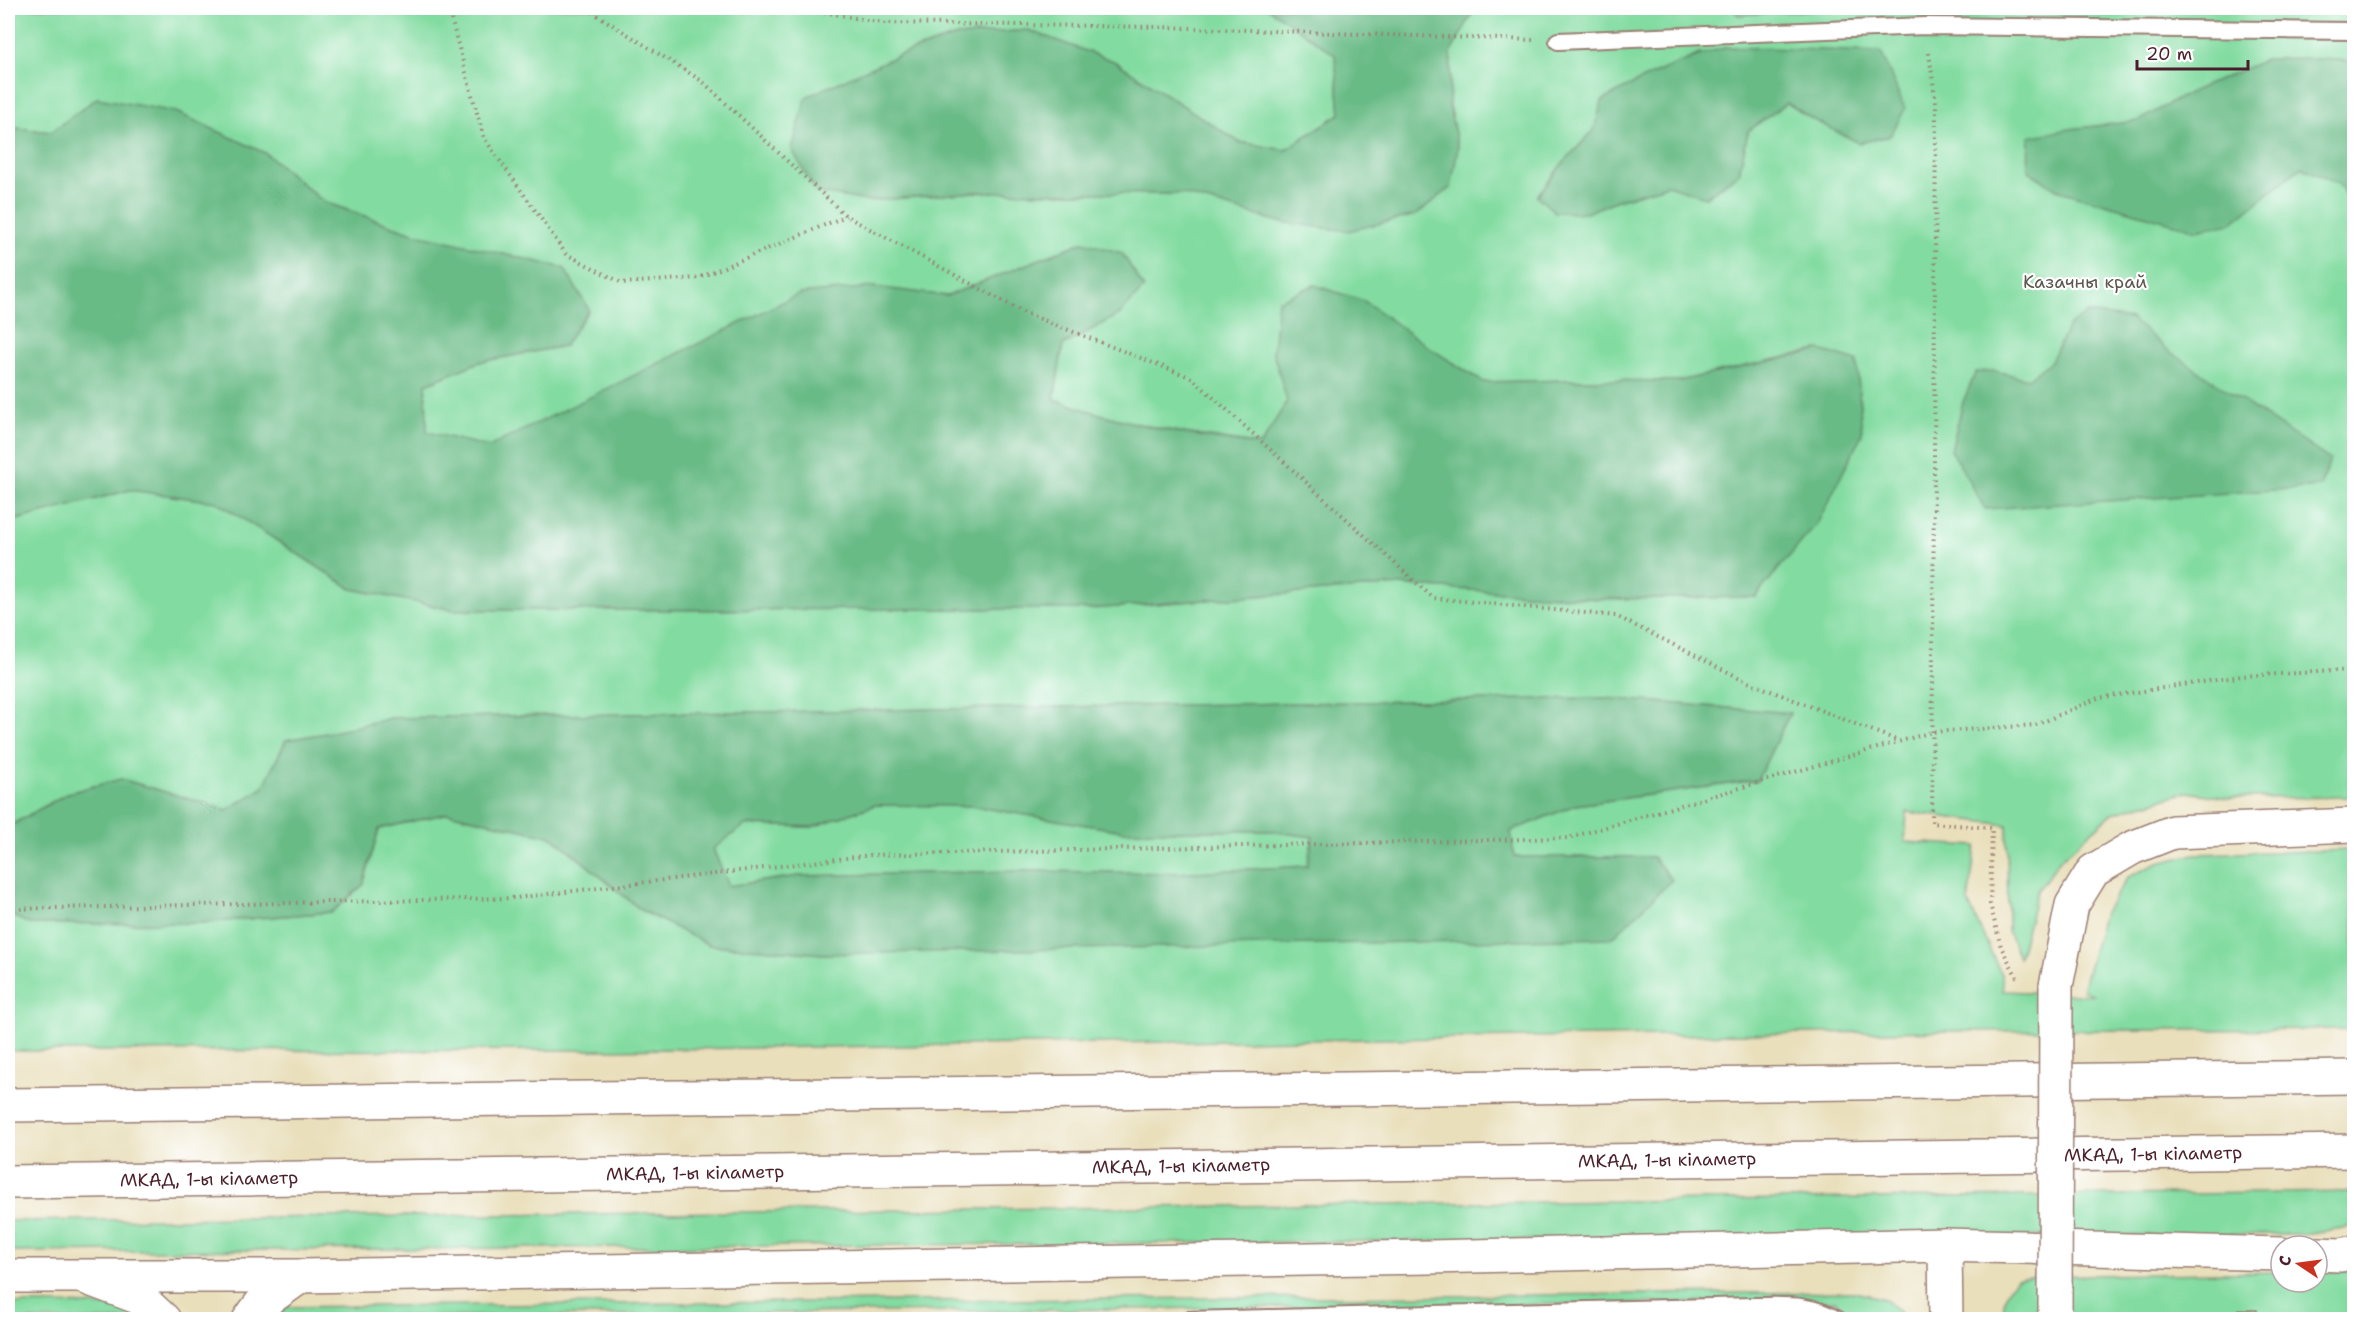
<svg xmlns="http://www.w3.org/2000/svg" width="2362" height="1327" font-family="'Shantell Sans',sans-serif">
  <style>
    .green { fill: #82dba0; stroke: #667d66; stroke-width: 1.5; fill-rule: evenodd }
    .forest { fill: #69bb86; stroke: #5a6d58; stroke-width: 1.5; fill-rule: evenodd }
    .building { fill: #ba99d2 }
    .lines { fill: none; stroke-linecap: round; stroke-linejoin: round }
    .service-casing { stroke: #9a7f73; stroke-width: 20 }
    .minor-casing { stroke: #9a7f73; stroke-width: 36 }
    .trunk-casing { stroke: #9a7f73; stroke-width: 36 }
    .path { stroke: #9a7f73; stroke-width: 4; stroke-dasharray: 1.5 4.5; stroke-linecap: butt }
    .service { stroke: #fff; stroke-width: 16 }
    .minor { stroke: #fff; stroke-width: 33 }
    .trunk { stroke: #fff; stroke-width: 33 }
    .minor-bridge-casing { stroke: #9a7f73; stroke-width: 36; stroke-linecap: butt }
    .minor-bridge { stroke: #fff; stroke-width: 33 }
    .labels { text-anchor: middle; stroke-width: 4.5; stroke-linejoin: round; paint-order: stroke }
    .park-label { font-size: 18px; fill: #5b574e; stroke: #fff }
    .street-label { font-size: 18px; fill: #4a1f2b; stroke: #fff }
  </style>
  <rect width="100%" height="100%" fill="#fff"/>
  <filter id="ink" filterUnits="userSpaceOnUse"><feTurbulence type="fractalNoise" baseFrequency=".0167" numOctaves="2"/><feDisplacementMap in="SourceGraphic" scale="12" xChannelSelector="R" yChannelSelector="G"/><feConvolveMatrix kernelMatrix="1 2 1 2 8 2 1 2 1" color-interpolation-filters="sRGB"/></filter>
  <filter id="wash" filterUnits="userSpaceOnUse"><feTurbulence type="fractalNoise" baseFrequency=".008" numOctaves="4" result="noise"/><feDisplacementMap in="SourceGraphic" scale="24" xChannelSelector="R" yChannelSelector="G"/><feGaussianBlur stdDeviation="1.35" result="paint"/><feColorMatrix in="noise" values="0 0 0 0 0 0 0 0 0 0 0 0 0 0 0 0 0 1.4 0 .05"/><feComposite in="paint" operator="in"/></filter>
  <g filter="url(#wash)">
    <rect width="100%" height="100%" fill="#e9dfbb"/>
    <path class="green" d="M 8,8 L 1268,8 L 1335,54 L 1340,114 L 1285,150 L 1239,142 L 1181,106 L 1028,30 L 957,36 L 899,55 L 855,76 L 867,201 L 974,192 L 1182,194 L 1280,222 L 1458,148 L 1449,106 L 1451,52 L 1475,8 L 1673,8 L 1673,17 C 1693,16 1711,7 1732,8 L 1739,15 L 1799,8 L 2354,8 L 2354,797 L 2229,798 L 2187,792 L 2113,813 L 2060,860 L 2037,891 L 2019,958 L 2008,931 L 2007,825 L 1907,812 L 1905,842 L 1976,846 L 1968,902 L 2002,976 L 2003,991 L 2095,995 L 2082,990 L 2104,913 L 2128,877 L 2158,863 L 2195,854 L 2354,850 L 2354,1029 L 1949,1031 L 606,1050 L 8,1051 L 8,914 L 30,924 L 199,923 L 332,912 L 363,885 L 379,829 L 448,813 L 553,837 L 641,910 L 709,945 L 825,954 L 1653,857 L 1513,857 L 1511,831 L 1575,805 L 1757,780 L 1790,713 L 1604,698 L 391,718 L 338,731 L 286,740 L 263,788 L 227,810 L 121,779 L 68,793 L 8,827 L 8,522 L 130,490 L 217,502 L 352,589 L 454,610 L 1090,609 L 1400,585 L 1600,599 L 1754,597 L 1817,350 L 1679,381 L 1575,380 L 1483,382 L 1434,351 L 1273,352 L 1288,401 L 1261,445 L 1184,433 L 1108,418 L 1054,399 L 1063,345 L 1120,314 L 1083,242 L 947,296 L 873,287 L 572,408 L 489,447 L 426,432 L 426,384 L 479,362 L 564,346 L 413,233 L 324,202 L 265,153 L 97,98 L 51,132 L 8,127 ZM 1801,50 L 1804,114 L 1787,103 L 1748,131 L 1739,173 L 1706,197 L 1668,185 L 1617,200 L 1586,213 L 1555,212 L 1537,196 L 1563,163 L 1594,130 L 1673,67 L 1699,54 Z
      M 875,805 L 972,806 L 1123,831 L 1270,831 L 1313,837 L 1308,866 L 1177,873 L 1021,871 L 799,876 L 728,886 L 713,848 L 745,825 L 812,827 Z
      M 2354,1192 L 2354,1226 L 2304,1234 L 8,1252 L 8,1221 Z
      M 2346,1271 L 2354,1272 L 2354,1319 L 2004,1320 C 2002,1302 2005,1292 2017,1279 L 2038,1276 L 2281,1272 L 2281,1282 L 2317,1282 L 2317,1272 Z
      M 1855,1292 L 1885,1299 L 1907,1319 L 1857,1319 L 1836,1301 L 264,1319 L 273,1307 Z
      M 8,1304 C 48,1305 115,1299 149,1320 L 8,1320 Z"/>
    <path class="forest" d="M 1268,8 L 1475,8 L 1451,52 L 1449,106 L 1458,148 L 1451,187 L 1416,215 L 1348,231 L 1280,222 L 1182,194 L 974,192 L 867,201 L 816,192 L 792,150 L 806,97 L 899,55 L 957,36 L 1028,30 L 1116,62 L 1239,142 L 1285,150 L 1340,114 L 1335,55 Z
      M 1732,8 L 1837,8 L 1738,15 Z
      M 1728,47 L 1881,52 L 1905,109 L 1890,136 L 1859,143 L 1812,119 L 1787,103 L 1748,131 L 1739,173 L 1705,197 L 1668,185 L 1617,200 L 1586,213 L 1555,212 L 1537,196 L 1563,163 L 1594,130 L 1602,101 C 1642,78 1683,58 1728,47 Z
      M 2302,58 L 2354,61 L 2354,215 L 2340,185 L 2301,167 L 2232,223 L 2196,230 L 2060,191 L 2028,171 L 2029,137 L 2070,129 L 2138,121 L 2191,92 L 2267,59 Z
      M 97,98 L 176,112 L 265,153 L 324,202 L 413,233 L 564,268 L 589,310 L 564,346 L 479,362 L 426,384 L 427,432 L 489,447 L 799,294 L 873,287 L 947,296 L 1083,242 L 1122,253 L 1144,288 L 1120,314 L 1063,345 L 1054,399 C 1121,424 1191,436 1261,445 L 1287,401 L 1273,352 L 1278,301 L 1314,285 L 1364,301 L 1434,351 L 1483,382 L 1575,380 L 1679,381 L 1820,350 L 1857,361 L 1862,434 L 1818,522 L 1755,597 L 1600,599 L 1400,585 L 1090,609 L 454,610 L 352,589 L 217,502 L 130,490 L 8,522 L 8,127 L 51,132 Z
      M 2088,313 L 2131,319 L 2169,351 L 2330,460 L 2320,487 L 1985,509 L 1951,450 L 1963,402 L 1976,372 L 1995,371 L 2028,379 L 2051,361 L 2069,325 Z
      M 1604,698 L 1790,713 L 1757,780 L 1575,805 L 1511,831 L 1514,857 L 1653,857 L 1672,880 L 1612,938 L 825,954 L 709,945 L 641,910 L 553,837 L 448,813 L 379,829 L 363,885 L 332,912 L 199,923 L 30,924 L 8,914 L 8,827 L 68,793 L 121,779 L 227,810 L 263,788 L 286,740 L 338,731 L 391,718 ZM 875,805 L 972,806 L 1123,831 L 1270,831 L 1313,837 L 1307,866 L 1177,873 L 1021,871 L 799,876 L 729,886 L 713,849 L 745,825 L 812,827 Z"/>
    <g id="blocks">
      <path class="building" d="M 2238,1310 L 2257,1310 L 2257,1320 L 2238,1320 Z"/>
    </g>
  </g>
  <g filter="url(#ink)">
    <use href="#blocks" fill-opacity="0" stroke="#9a7f73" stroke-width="1.5"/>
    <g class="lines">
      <g class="service-casing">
        <path id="service" d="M 1558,41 L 1925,26 L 2354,31
          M 1188,1320 L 1754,1306 C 1786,1306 1810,1303 1838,1320"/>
      </g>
      <g class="minor-casing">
        <path id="minor" d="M 2056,986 L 2072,905 L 2093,871 L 2132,848 L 2173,832 L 2354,825
          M 1945,1245 L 1946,1320
          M 84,1277 L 140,1298 L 164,1320
          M 249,1320 L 260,1305 L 301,1276"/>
      </g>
      <g class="trunk-casing">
        <path id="trunk" d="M 8,1105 L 2354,1077
          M 8,1182 L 2354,1151
          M 2317,1254 L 2341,1255 L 2354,1252
          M 8,1276 L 301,1276 L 1430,1257 L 1945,1245 L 2281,1254"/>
      </g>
      <path class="path" d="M 448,8 L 484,138 L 566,254 L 622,283 L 698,278 L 846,216
        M 577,8 L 592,12 L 612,8
        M 801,8 L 883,23 L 1162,27 L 1533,40
        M 592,12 L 702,81 L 846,216 L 1025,313 L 1192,378 L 1433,598 L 1616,616 L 1748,682 L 1899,741
        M 1929,53 L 1936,103 L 1932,823 L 1992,828 L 1990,904 L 2001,947 L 2019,981
        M 8,909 L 515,898 L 871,855 L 1568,838 L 1932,732 L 2036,725 L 2098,698 L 2242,676 L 2354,670"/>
      <use href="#service" class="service"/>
      <use href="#minor" class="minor"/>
      <use href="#trunk" class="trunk"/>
      <g class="minor-bridge-casing">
        <path id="minor-bridge" d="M 2055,1320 L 2056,986"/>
      </g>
      <use href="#minor-bridge" class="minor-bridge"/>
    </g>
  </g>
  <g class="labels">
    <g class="park-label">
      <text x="2085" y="288">Казачны край</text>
    </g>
    <g class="street-label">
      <text transform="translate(2153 1154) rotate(-1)" y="6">МКАД, 1-ы кіламетр</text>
      <text transform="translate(1667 1160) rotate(-1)" y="6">МКАД, 1-ы кіламетр</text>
      <text transform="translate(1181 1166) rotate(-1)" y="6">МКАД, 1-ы кіламетр</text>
      <text transform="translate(695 1173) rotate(-1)" y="6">МКАД, 1-ы кіламетр</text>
      <text transform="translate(209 1179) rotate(-1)" y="6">МКАД, 1-ы кіламетр</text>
    </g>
  </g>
  <rect width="2362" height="1327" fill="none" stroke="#fff" stroke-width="30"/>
  <g transform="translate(2299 1264) rotate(283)"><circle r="28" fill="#ffffff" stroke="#b7a5aa" stroke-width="1.5"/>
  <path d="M0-4.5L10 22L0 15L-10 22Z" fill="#c8321e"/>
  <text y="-9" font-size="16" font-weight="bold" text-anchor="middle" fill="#4a1f2b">С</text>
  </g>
  <path d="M2137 60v9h111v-9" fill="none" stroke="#4a1f2b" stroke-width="3"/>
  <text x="2146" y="60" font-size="18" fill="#4a1f2b" stroke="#ffffff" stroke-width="4.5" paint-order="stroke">20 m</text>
</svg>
